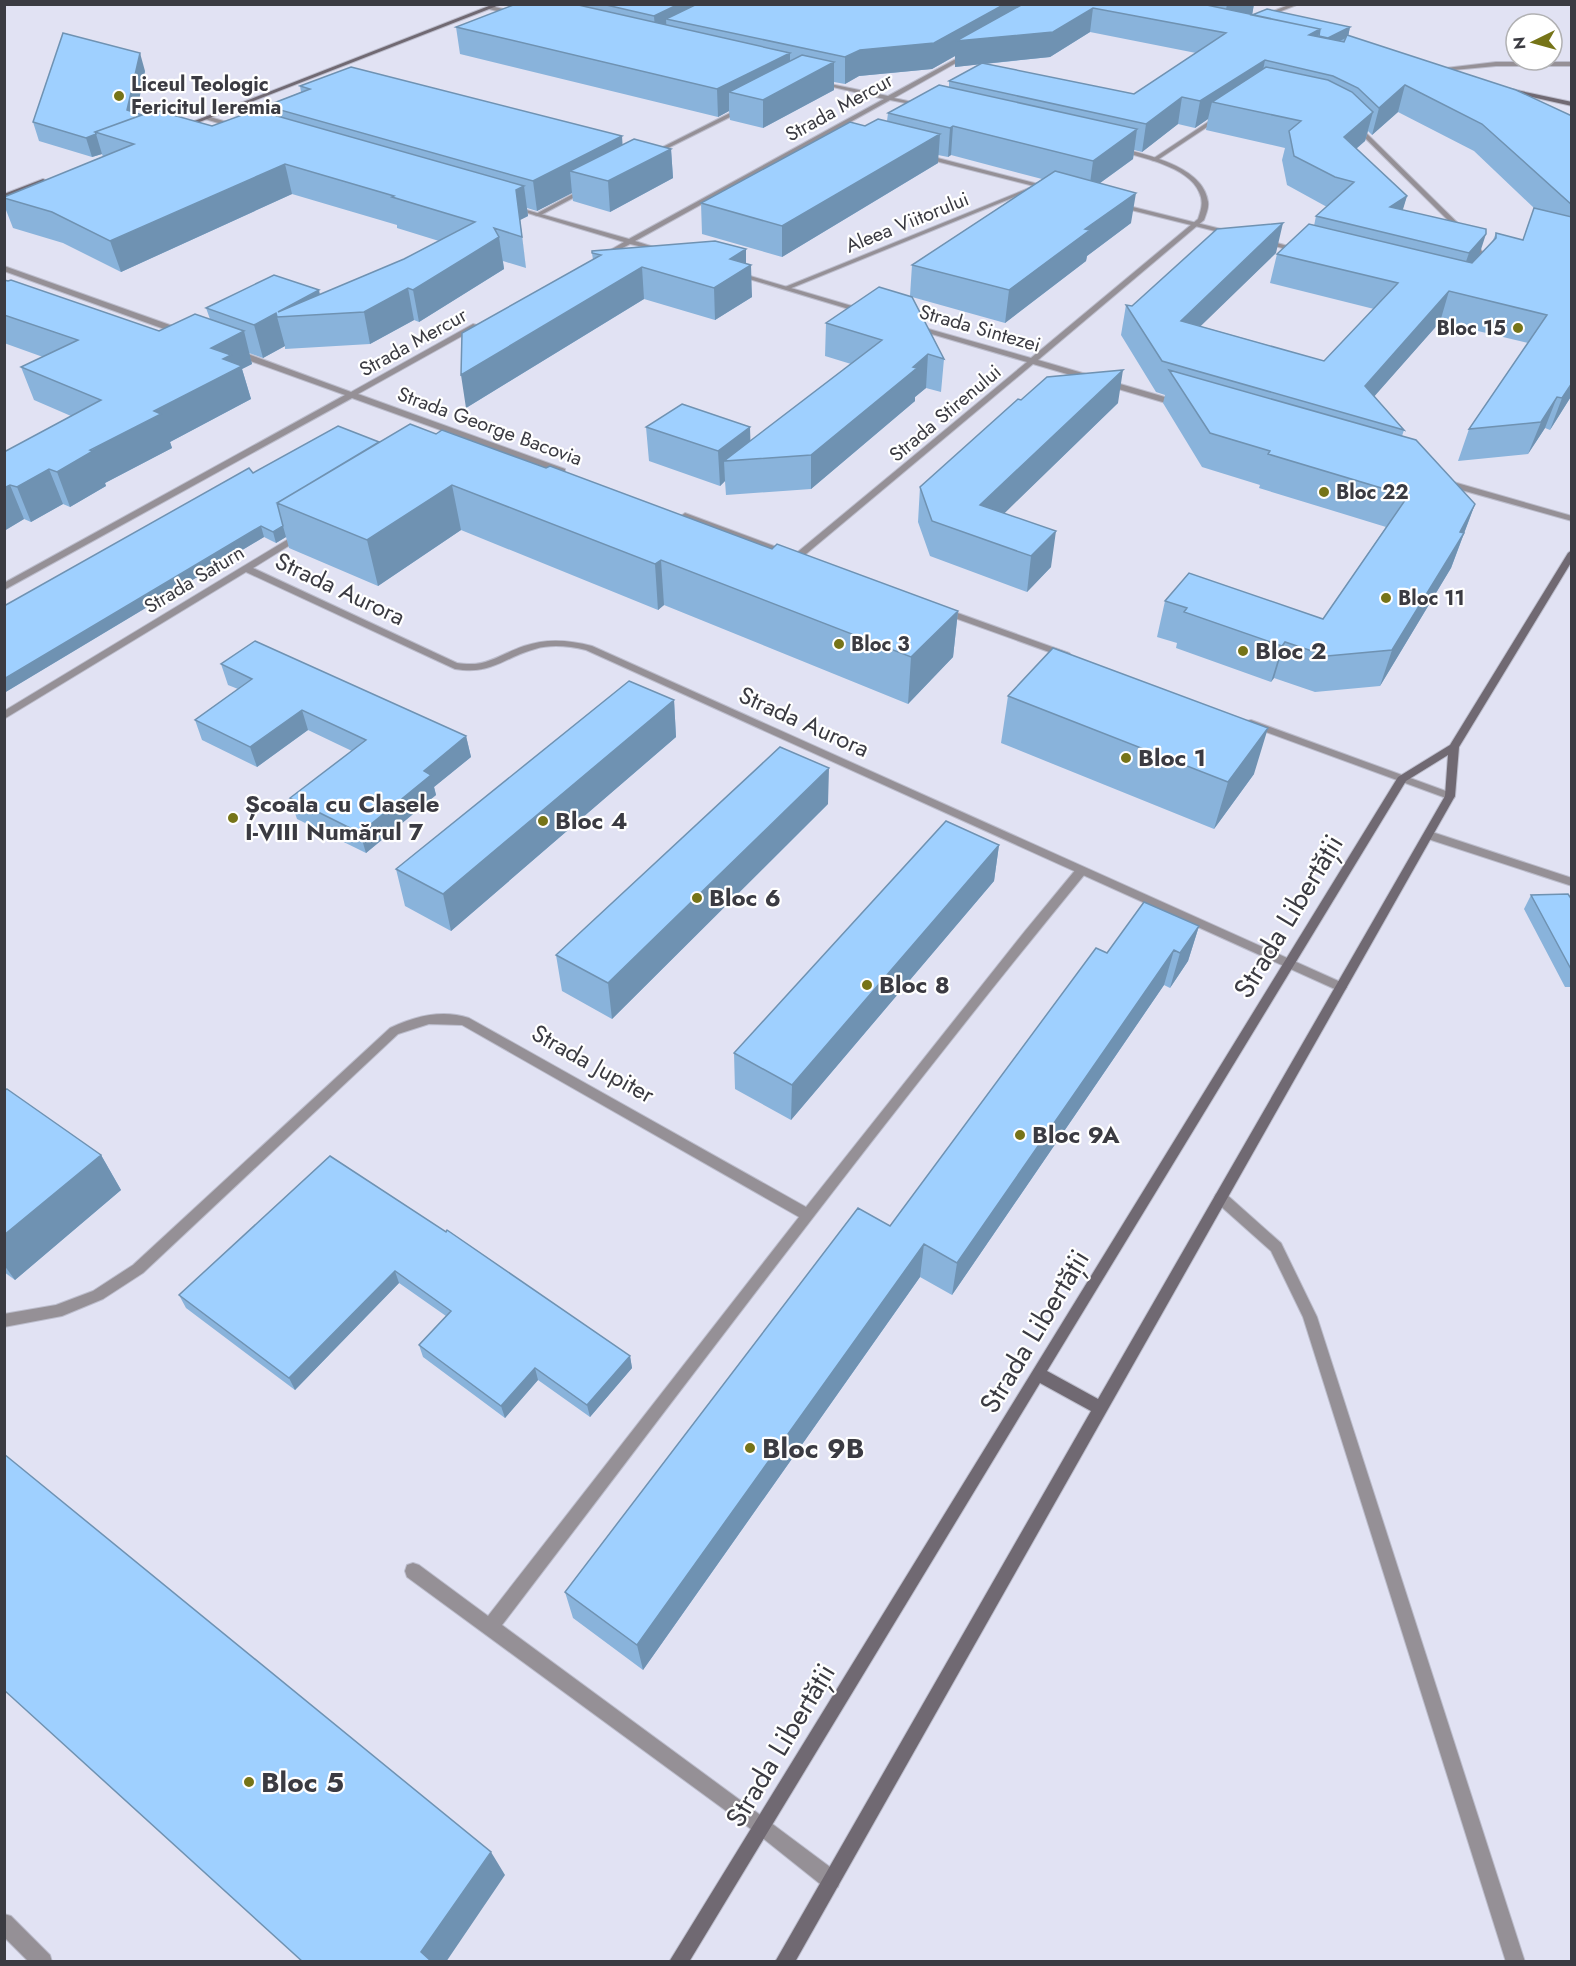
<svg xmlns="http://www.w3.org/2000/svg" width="1576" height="1966" font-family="Jost,sans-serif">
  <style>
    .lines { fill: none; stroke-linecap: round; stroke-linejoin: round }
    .lane-casing { stroke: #bcbdcc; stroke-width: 2 }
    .street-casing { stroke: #bcbdcc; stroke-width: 2 }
    .secondary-casing { stroke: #bcbdcc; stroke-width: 2 }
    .lane { fill: #959096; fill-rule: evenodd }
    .street { fill: #959096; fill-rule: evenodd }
    .secondary { fill: #706972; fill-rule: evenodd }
    .wall { fill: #89b3db; fill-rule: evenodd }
    .shaded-wall { fill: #6f92b2 }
    .building { fill: #9fd0ff; stroke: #6f92b2; stroke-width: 1.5 }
    .poi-dot { fill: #767418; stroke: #fff; stroke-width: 2 }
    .labels { text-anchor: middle; stroke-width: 4.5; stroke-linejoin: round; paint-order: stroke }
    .far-poi-label { font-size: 20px; font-weight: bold; fill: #3b3b42; stroke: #fff; text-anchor: start }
    .far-street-label { font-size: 20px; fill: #3b3b42; stroke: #fff }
    .street-label { font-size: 24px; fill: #3b3b42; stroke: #fff }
    .poi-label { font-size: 24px; font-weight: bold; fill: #3b3b42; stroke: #fff; text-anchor: start }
    .near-street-label { font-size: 28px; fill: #3b3b42; stroke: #fff }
    .near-poi-label { font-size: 28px; font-weight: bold; fill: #3b3b42; stroke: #fff; text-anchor: start }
  </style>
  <rect width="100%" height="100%" fill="#e1e2f3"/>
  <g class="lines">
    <g class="lane-casing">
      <path id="lane" d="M 744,106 L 746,109 L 654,155 L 649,154 Z
        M 1220,114 L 1222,117 L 1156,161 L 1151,160 Z
        M 1354,125 L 1358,125 L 1473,238 L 1483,253 L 1480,271 L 1475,270 L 1477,253 L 1468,240 L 1354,127 Z
        M 922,154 L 1054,188 L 1051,190 L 1039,187 L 789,289 L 785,289 L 785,287 L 1034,186 L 920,157 Z
        M 586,187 L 589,189 L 588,190 L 539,216 L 534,215 Z
        M 1117,203 L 1233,232 L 1234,233 L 1231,235 L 1115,206 L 1115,204 Z
        M 1262,239 L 1303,250 L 1304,251 L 1301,253 L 1260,242 L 1259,241 Z
        M 1081,867 L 1085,868 L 1087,871 L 1085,874 C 884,1119 694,1374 502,1625 L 767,1820 L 838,1873 L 840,1880 L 838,1887 L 831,1889 L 824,1887 L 755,1832 L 407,1577 L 405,1571 L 407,1565 L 413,1563 L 419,1565 L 488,1616 L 799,1217 L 462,1025 L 429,1024 L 398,1034 L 143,1273 L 103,1299 L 62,1316 L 4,1327 L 4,1314 L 56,1305 L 93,1291 L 133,1265 L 390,1028 C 415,1016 442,1009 469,1018 L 806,1207 L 1025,931 L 1077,868 Z
        M 1221,1192 L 1226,1194 L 1281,1243 L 1317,1317 L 1525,1962 L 1506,1962 L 1303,1317 L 1271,1251 L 1216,1202 L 1214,1198 L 1216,1194 Z"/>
    </g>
    <g class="street-casing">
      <path id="street" d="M 1291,4 L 1299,4 L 1266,17 L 1261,16 Z
        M 491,6 L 519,13 L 520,14 L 517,16 L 489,9 Z
        M 965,54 L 970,55 L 894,98 L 926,105 L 926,107 L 890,100 L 635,241 L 660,249 L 660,251 L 630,244 L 604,258 L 600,258 L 600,256 L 624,242 L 511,208 L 516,207 L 629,239 L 884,99 L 816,83 L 816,81 L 888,96 Z
        M 1496,62 L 1572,62 L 1572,66 L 1496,66 L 1432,72 L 1429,70 Z
        M 207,116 L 240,126 L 241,127 L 238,129 L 205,119 Z
        M 1120,148 C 1148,155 1204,167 1208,202 C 1209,208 1206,214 1204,220 L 1038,360 L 1182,402 L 1182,406 L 1176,406 L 1033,364 L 800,559 L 794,559 L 794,555 L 1027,362 L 911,328 L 911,324 L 1031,358 L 1198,219 C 1201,210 1204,202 1199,192 C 1189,167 1141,157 1118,151 Z
        M 4,266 L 184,330 L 185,332 L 178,334 L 4,271 Z
        M 736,273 L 740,273 L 869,311 L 862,313 L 736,275 Z
        M 473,324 L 480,326 L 358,394 L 565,469 L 565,473 L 559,473 L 352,398 L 4,590 L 4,583 L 345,395 L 234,355 L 234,351 L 240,351 L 351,392 Z
        M 1443,479 L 1572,516 L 1572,521 L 1440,484 L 1439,482 Z
        M 685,513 L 790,552 L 791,554 L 787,557 L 784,556 L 682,518 L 681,516 Z
        M 300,532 L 304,535 L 303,537 L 253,568 L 457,663 C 486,668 498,655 524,646 C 547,638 569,640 592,646 L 1345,984 L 1347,987 L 1345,990 L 1337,990 L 586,650 C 569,646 551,644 535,649 C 502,658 493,675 455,669 L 246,572 L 4,719 L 4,711 Z
        M 941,607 L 1069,653 L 1071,655 L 1069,657 L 1063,657 L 938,612 L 938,608 Z
        M 1251,720 L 1454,794 L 1455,796 L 1454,798 L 1446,798 L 1247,725 L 1247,721 Z
        M 1429,831 L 1572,878 L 1572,886 L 1425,838 L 1424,835 L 1425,832 Z
        M 4,1914 L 11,1916 L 50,1955 L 52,1962 L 29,1962 L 4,1937 Z"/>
    </g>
    <g class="secondary-casing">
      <path id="secondary" d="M 494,4 L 502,4 L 184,128 L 179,127 Z
        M 1507,88 L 1572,102 L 1572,106 L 1505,91 Z
        M 43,179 L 45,180 L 45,182 L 4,198 L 4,194 Z
        M 1572,550 L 1572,561 L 1459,747 L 1455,796 L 795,1962 L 775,1962 L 1091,1411 L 1040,1383 L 689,1962 L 669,1962 L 1398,777 L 1450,745 L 1568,553 ZM 1448,755 L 1445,796 L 1098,1399 L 1047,1371 L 1406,781 Z"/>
    </g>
    <use href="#lane" class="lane"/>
    <use href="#street" class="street"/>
    <use href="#secondary" class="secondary"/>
  </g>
  <path class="wall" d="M 516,4 L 1254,4 L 1252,14 L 1350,27 L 1348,36 L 1572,116 L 1572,395 L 1550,430 L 1545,428 L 1528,454 L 1458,461 L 1469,429 L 1528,343 L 1440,322 L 1374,396 L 1404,430 L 1402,436 L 1475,504 L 1451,568 L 1380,686 L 1315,692 L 1274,678 L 1271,682 L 1176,648 L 1177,643 L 1157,637 L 1165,601 L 1323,619 L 1386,527 L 1259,488 L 1260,485 L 1202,467 L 1163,403 L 1165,395 L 1156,392 L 1121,335 L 1126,305 L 1132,306 L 1276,253 L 1200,326 L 1324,361 L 1374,309 L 1270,283 L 1277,254 L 1314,226 L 1316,216 L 1327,207 L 1287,185 L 1282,160 L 1285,148 L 1206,130 L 1208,119 L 1195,128 L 1178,124 L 1142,152 L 1134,150 L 1133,159 L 1100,183 L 1131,223 L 1087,256 L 1086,261 L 1005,323 L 912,297 L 944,359 L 941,392 L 926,388 L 915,397 L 915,401 L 811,489 L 726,495 L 725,481 L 720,486 L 649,461 L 646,427 L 751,441 L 851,364 L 825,356 L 826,323 L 910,296 L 912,265 L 1042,179 L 951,155 L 948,157 L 938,155 L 938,163 L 782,257 L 702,234 L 701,203 L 865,126 L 887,121 L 888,113 L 949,87 L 949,81 L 981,64 L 955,67 L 955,56 L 932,69 L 859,76 L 845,84 L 834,82 L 834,90 L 763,128 L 730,120 L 729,111 L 718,117 L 460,54 L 456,27 ZM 1090,32 L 1196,53 L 1134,94 L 984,64 L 1050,57 ZM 1398,112 L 1474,151 L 1534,208 L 1523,240 L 1496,233 L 1493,240 L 1479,257 L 1402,210 L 1407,196 L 1356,149 L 1365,141 L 1368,131 L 1372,135 Z
    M 145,71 L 136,113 L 142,115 L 212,126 L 268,113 L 266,106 L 301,92 L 300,86 L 623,145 L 671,149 L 673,178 L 610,212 L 573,201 L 572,193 L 537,211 L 527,208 L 528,216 L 520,220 L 526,268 L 503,261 L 504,269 L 419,322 L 414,320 L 370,344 L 285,349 L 285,346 L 263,358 L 249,353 L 252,364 L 242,369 L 251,399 L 170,442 L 172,448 L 105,483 L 106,486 L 70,507 L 63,504 L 31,522 L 24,519 L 4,531 L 4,452 L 71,416 L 34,400 L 21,367 L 43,357 L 4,343 L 4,280 L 159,331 L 210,319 L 206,308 L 320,295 L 404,259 L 439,241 L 397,228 L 397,225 L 292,194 L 121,272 L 63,243 L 13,228 L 4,205 L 4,197 L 103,157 L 102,154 L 92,157 L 39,141 L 33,122 Z
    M 746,249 L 746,264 L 752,297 L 715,320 L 644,299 L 466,408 L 593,260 L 592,253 Z
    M 1021,400 L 1118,403 L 1004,513 L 1051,567 L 1027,592 L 930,556 L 918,522 L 920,487 Z
    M 436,434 L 772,549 L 958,611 L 953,657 L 908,704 L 664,605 L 658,610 L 461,530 L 378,586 L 289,548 L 286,537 L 276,543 L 264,537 L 4,693 L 4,606 L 253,473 L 379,442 Z
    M 221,664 L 466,736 L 471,757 L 434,787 L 436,795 L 366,853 L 297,819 L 290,798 L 352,751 L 308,730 L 257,767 L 202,740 L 195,720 L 238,689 L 228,685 Z
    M 1008,696 L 1254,774 L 1214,829 L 1001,743 Z
    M 674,700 L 676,737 L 451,931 L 405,906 L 396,869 Z
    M 828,804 L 612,1019 L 562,991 L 556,955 Z
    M 999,845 L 994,881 L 791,1120 L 735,1089 L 734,1053 Z
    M 1531,895 L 1572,900 L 1572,987 L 1565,987 L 1524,909 Z
    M 1199,926 L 1188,961 L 1170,988 L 1164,985 L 952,1295 L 920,1277 L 643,1670 L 573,1618 L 565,1592 L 890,1226 L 1107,953 Z
    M 4,1091 L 101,1155 L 121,1190 L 15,1280 L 4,1272 Z
    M 330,1156 L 630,1356 L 632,1368 L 590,1417 L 538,1380 L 505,1418 L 423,1357 L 419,1345 L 446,1316 L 399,1283 L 295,1390 L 186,1308 L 179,1295 Z"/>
  <path class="shaded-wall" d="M 679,4 L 733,4 L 666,19 L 667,36 L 656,42 L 654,16 Z
    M 1005,4 L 1041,4 L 1093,8 L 1090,32 L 1050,57 L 955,67 L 955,56 L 932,69 L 859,76 L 845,84 L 845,57 L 860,50 Z
    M 1227,4 L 1254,4 L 1252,16 L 1223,27 Z
    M 1350,27 L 1348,37 L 1325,48 L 1328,38 Z
    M 1320,29 L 1314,54 L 1309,35 Z
    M 140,53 L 145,71 L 135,120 L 127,110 Z
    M 790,53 L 790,80 L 729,92 L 729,111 L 718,117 L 717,89 Z
    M 1265,60 L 1260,86 L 1212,102 L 1208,119 L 1195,128 L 1200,101 Z
    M 834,62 L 834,90 L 763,128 L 763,100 Z
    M 1405,85 L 1398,112 L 1372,135 L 1379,108 Z
    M 1182,97 L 1178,124 L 1142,152 L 1146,124 Z
    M 1373,112 L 1365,141 L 1336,166 L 1344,137 Z
    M 953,126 L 951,155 L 948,157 L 950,128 Z
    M 1137,129 L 1133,159 L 1089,191 L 1093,161 Z
    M 96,134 L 102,154 L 92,157 L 86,138 Z
    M 940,134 L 938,163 L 782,257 L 782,226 Z
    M 622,136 L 624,166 L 570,171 L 572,193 L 537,211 L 533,181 Z
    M 671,149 L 673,178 L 610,212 L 608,181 Z
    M 285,164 L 292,194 L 121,272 L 110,241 Z
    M 524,186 L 528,216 L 520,220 L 526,268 L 516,190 Z
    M 1136,193 L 1131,223 L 1087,256 L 1086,261 L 1005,323 L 1009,290 L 1085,229 Z
    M 1407,196 L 1398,226 L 1390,207 Z
    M 1283,223 L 1276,253 L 1175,351 L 1181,321 Z
    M 1486,234 L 1476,265 L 1458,284 L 1469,253 Z
    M 499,237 L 504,269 L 419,322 L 413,290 Z
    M 746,249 L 746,268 L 751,265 L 752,297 L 715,320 L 714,288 L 730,259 Z
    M 642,267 L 644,299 L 466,408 L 461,375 Z
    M 408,288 L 414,320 L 370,344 L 364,312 Z
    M 319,290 L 324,314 L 278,312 Z
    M 1449,291 L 1440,322 L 1357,416 L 1365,386 Z
    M 276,313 L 285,346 L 263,358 L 254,325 Z
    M 244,331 L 252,364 L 242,369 L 251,399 L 170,442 L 172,448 L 105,483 L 106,486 L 70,507 L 57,472 L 154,411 L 211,348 Z
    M 928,354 L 926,388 L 915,397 L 915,401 L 811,489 L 811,455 Z
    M 1123,370 L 1118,403 L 979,538 L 980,505 Z
    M 1572,383 L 1572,395 L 1550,430 L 1562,398 Z
    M 1557,397 L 1545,428 L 1528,454 L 1541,422 Z
    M 750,427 L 751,459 L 724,461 L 725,481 L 720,486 L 718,451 Z
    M 49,469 L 63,504 L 31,522 L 17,487 Z
    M 10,485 L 24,519 L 4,531 L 4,488 Z
    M 452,485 L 461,530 L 378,586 L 367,540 Z
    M 1475,504 L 1451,568 L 1380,686 L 1392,650 Z
    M 261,526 L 264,537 L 4,693 L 4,679 Z
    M 283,526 L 286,537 L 276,543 L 273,532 Z
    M 1056,531 L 1051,567 L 1027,592 L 1031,556 Z
    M 661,560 L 664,605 L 658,610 L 655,564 Z
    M 958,611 L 953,657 L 908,704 L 911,657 Z
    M 1285,642 L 1274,678 L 1271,682 L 1282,646 Z
    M 674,700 L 676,737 L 451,931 L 443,894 Z
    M 302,710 L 308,730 L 257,767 L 250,747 Z
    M 1268,728 L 1254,774 L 1214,829 L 1228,782 Z
    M 466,736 L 471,757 L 434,787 L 436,795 L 366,853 L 360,833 L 424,771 Z
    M 829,768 L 828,804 L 612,1019 L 608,983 Z
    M 999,845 L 994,881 L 791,1120 L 792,1085 Z
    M 1199,926 L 1188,961 L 1170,988 L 1180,953 Z
    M 1174,950 L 1164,985 L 952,1295 L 957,1263 Z
    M 101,1155 L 121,1190 L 15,1280 L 4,1265 L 4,1235 Z
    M 924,1244 L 920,1277 L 643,1670 L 637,1645 Z
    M 395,1271 L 399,1283 L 295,1390 L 289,1378 Z
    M 630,1356 L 632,1368 L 590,1417 L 587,1405 Z
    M 535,1368 L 538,1380 L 505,1418 L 501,1406 Z
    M 491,1852 L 505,1875 L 446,1962 L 430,1962 L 421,1952 Z"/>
  <path class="building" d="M 516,4 L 574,4 L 790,53 L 717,89 L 456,27 Z
    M 602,4 L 679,4 L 654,16 Z
    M 697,4 L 1005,4 L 934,43 L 860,50 L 845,57 L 666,19 Z
    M 1023,4 L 1202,4 L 1320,29 L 1309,35 L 1344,42 L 1347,35 L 1516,90 L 1572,116 L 1572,205 L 1482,124 L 1405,85 L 1379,108 L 1358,88 L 1333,76 L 1265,60 L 1200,101 L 1182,97 L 1146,124 L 949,81 L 982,63 L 1134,94 L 1226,33 L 1093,8 L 1053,32 L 956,41 Z
    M 1267,9 L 1350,27 L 1328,38 L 1319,36 L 1320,29 L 1252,15 Z
    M 63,33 L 140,53 L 127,110 L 142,115 L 95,132 L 96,134 L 86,138 L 33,122 Z
    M 802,55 L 834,62 L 763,100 L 729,92 Z
    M 351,67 L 622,136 L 533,181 L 266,106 L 310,89 L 300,86 Z
    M 1266,67 L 1328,80 L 1352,92 L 1373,112 L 1344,137 L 1407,196 L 1390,207 L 1486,229 L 1486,234 L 1469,253 L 1316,216 L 1354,182 L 1335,177 L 1294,156 L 1289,131 L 1301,121 L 1212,102 Z
    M 939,85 L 1137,129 L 1093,161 L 953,126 L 950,128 L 888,113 Z
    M 155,110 L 212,126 L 256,110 L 524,186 L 516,190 L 522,237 L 494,228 L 499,237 L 413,290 L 408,288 L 364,312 L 277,317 L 276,313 L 254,325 L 206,308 L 274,275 L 319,290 L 278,312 L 404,259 L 475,222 L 392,197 L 394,196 L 285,164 L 110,241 L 52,212 L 4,198 L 4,197 L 134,144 L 95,132 Z
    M 878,119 L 940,134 L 782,226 L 701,203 L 850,122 L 865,126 Z
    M 634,139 L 671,149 L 608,181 L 570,171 Z
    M 1055,171 L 1136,193 L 1085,229 L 1090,230 L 1009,290 L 912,265 Z
    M 1534,208 L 1572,217 L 1572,383 L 1562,398 L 1557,397 L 1541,422 L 1469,429 L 1547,315 L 1449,291 L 1365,386 L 1404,430 L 1162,361 L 1126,305 L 1132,306 L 1217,229 L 1283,223 L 1181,321 L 1324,361 L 1398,283 L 1277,254 L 1309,224 L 1472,263 L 1496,238 L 1496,233 L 1523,240 Z
    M 715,241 L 746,249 L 730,259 L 751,265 L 714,288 L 642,267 L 461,375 L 462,333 L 601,255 L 592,253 L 592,251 Z
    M 4,280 L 8,281 L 11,280 L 159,331 L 195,314 L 244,331 L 211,348 L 231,355 L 223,359 L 242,366 L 154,411 L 161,414 L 90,450 L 93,451 L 57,472 L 49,469 L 17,487 L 10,485 L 4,488 L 4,452 L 101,400 L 21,367 L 78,340 L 4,315 Z
    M 879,287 L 912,297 L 944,359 L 928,354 L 913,367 L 917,368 L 811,455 L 724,461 L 882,340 L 826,323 Z
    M 1123,370 L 980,505 L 1056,531 L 1031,556 L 932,521 L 920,487 L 1018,399 L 1021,400 L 1047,377 Z
    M 1169,370 L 1416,440 L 1475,504 L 1460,532 L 1464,533 L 1392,650 L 1327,656 L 1285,642 L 1282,646 L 1184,612 L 1187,608 L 1165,601 L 1189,573 L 1323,619 L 1408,496 L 1268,454 L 1270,451 L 1210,433 Z
    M 682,404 L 750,427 L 718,451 L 646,427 Z
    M 410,424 L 436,434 L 442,430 L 546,468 L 550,466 L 772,549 L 777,544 L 958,611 L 911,657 L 661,560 L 655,564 L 452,485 L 367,540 L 277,503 Z
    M 338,426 L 379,442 L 277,503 L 283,526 L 273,532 L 261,526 L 4,679 L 4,606 L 249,468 L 253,473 Z
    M 255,641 L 466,736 L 424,771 L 431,775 L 360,833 L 290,798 L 366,740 L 302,710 L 250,747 L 195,720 L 252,679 L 221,664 Z
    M 1053,648 L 1268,728 L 1228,782 L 1008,696 Z
    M 629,681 L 674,700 L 443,894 L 396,869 Z
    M 780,747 L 829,768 L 608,983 L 556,955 Z
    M 946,821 L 999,845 L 792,1085 L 734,1053 Z
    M 1568,894 L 1572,900 L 1572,971 L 1531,895 Z
    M 1144,902 L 1199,926 L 1180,953 L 1174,950 L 957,1263 L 924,1244 L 637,1645 L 565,1592 L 858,1208 L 890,1226 L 1096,948 L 1107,953 Z
    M 7,1089 L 101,1155 L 4,1235 L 4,1091 Z
    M 330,1156 L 446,1232 L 447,1230 L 630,1356 L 587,1405 L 535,1368 L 501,1406 L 419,1345 L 451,1311 L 395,1271 L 289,1378 L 179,1295 Z
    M 4,1454 L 491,1852 L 421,1952 L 432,1962 L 303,1962 L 4,1690 Z"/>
  <g class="poi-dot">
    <circle cx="119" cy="96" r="6"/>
    <circle cx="1518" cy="328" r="6"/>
    <circle cx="1324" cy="492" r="6"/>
    <circle cx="1386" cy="598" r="6"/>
    <circle cx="839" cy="644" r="6"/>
    <circle cx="1243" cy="651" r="6"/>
    <circle cx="1126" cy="758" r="6"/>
    <circle cx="233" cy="818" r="6"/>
    <circle cx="543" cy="821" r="6"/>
    <circle cx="697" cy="898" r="6"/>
    <circle cx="867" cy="985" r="6"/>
    <circle cx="1020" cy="1135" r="6"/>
    <circle cx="750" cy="1448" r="6"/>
    <circle cx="249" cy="1782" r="6"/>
  </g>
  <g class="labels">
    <g class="far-poi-label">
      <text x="131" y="91">Liceul Teologic<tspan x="131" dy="23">Fericitul Ieremia</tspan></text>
      <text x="1506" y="335" text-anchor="end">Bloc 15</text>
      <text x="1336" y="499">Bloc 22</text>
      <text x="1398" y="605">Bloc 11</text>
      <text x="851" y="651">Bloc 3</text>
    </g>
    <g class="far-street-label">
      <text transform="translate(839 107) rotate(-29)" y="7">Strada Mercur</text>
      <text transform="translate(907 222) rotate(-22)" y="7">Aleea Viitorului</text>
      <text transform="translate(980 328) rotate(16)" y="7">Strada Sintezei</text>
      <text transform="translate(413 342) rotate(-29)" y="7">Strada Mercur</text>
      <text transform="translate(945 413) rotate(-40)" y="7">Strada Stirenului</text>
      <text transform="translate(490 426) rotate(20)" y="7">Strada George Bacovia</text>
      <text transform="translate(194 579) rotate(-31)" y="7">Strada Saturn</text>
    </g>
    <g class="street-label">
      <text transform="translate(340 589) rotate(25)" y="8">Strada Aurora</text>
      <text transform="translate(804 722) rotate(24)" y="8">Strada Aurora</text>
      <text transform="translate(593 1064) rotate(29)" y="8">Strada Jupiter</text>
    </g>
    <g class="poi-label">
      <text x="1255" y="659">Bloc 2</text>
      <text x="1138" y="766">Bloc 1</text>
      <text x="245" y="812">Școala cu Clasele<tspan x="245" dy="28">I-VIII Numărul 7</tspan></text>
      <text x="555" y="829">Bloc 4</text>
      <text x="709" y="906">Bloc 6</text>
      <text x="879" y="993">Bloc 8</text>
      <text x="1032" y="1143">Bloc 9A</text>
    </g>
    <g class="near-street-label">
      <text transform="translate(1288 916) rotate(-59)" y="10">Strada Libertății</text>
      <text transform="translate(1034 1331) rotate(-59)" y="10">Strada Libertății</text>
      <text transform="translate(780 1745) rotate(-59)" y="10">Strada Libertății</text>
    </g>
    <g class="near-poi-label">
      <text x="762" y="1458">Bloc 9B</text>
      <text x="261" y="1792">Bloc 5</text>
    </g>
  </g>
  <rect width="1576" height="1966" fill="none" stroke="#3b3b42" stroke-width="12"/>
  <g transform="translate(1534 42) rotate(265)"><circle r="28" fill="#ffffff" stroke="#b1b1b3" stroke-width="1.5"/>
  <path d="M0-4.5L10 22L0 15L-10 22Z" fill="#767418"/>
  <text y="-9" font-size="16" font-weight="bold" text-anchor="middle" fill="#3b3b42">N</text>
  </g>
</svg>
